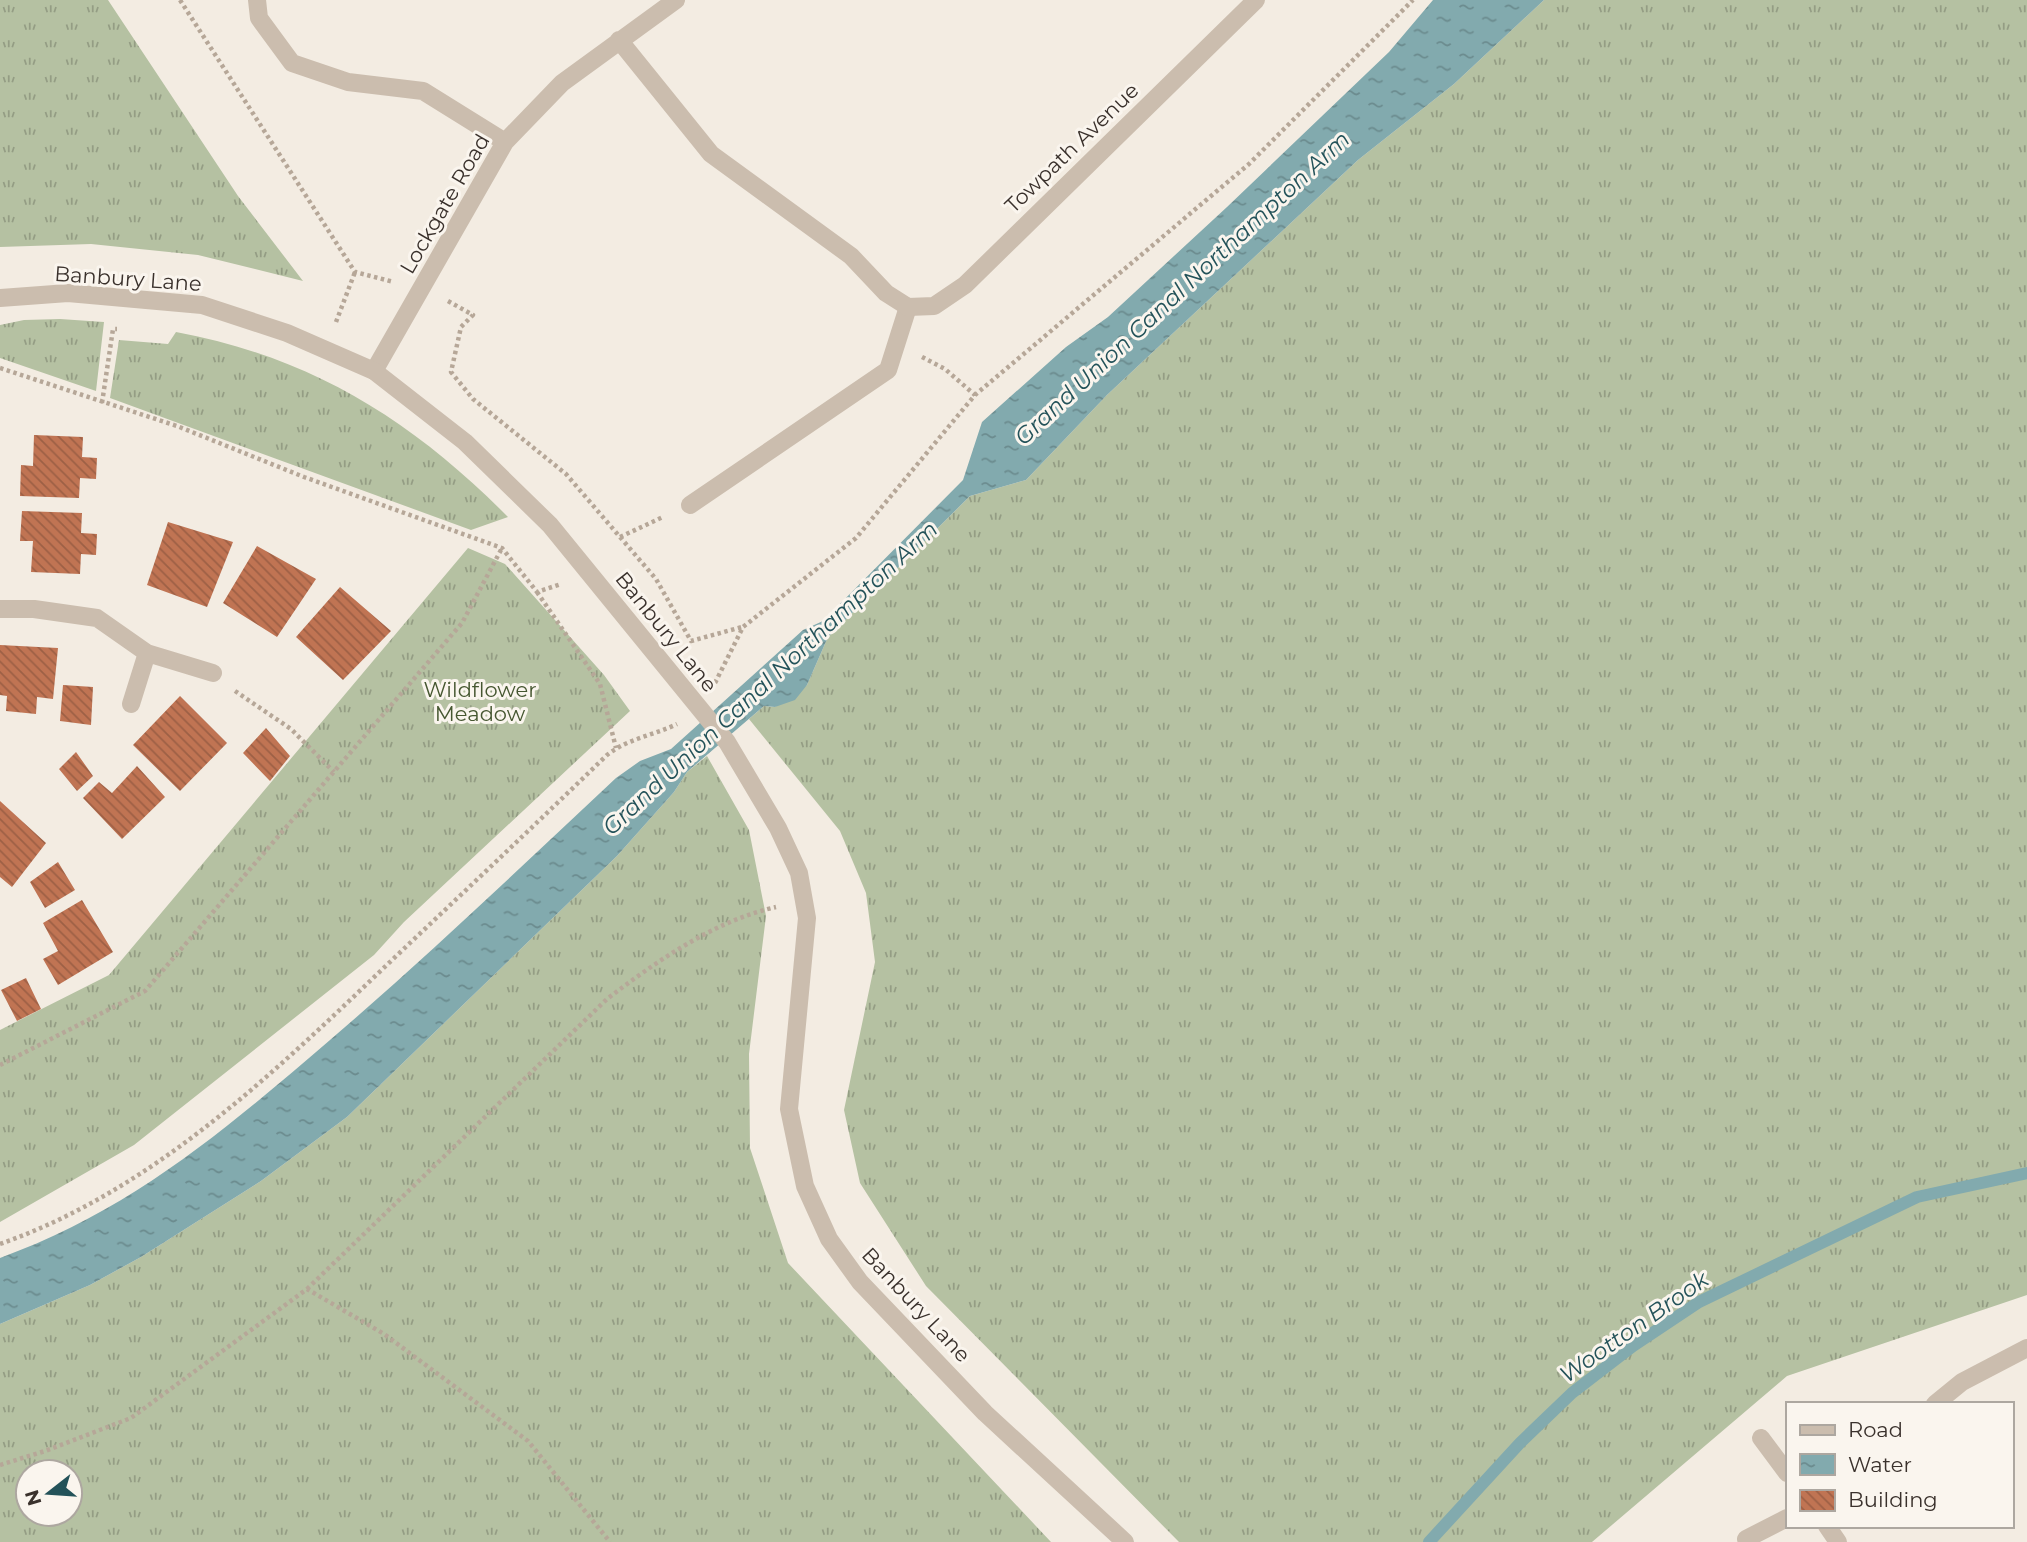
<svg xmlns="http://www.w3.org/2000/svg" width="2027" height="1542" font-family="Montserrat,sans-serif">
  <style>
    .grass { fill: url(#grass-tufts); fill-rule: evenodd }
    .water { fill: url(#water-ripples) }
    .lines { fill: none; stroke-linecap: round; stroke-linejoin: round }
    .stream { stroke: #82aaae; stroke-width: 12 }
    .building { fill: url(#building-back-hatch) }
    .path { stroke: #b6a798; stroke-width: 4.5; stroke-dasharray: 3.5 3.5; stroke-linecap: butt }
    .service { stroke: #cbbdae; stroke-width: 18 }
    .minor { stroke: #cbbdae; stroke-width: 18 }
    .tertiary { stroke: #cbbdae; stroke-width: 18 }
    .labels { text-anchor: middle; stroke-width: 6; stroke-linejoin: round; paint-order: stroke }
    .street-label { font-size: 21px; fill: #3a312c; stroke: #faf5ee }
    .park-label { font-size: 21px; fill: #465731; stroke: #faf5ee }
    .water-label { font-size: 23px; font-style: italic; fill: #235259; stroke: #faf5ee }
  </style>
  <defs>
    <pattern id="grass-tufts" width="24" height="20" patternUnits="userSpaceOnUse" patternTransform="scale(1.75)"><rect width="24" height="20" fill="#b5c1a2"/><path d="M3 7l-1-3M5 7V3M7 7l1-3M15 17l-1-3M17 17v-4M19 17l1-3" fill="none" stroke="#949d84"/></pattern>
    <pattern id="water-ripples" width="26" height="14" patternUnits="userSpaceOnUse" patternTransform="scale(1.75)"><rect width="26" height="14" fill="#82aaae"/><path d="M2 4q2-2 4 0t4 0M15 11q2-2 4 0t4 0" fill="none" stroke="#6b8b8e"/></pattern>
    <pattern id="building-back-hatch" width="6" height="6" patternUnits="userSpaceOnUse" patternTransform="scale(1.75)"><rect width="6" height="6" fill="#c07453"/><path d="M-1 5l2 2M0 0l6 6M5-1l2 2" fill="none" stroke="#9d6045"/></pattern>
  </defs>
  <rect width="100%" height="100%" fill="#f3ece2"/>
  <path class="grass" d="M 0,0 L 108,0 L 238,196 L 303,281 L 198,255 L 91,244 L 0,247 Z
    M 1544,0 L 2027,0 L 2027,1295 L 1787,1376 L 1592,1542 L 1179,1542 L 926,1286 L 860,1183 L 844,1110 L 875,962 L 866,893 L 840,831 L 749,719 L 764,706 L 775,707 L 807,685 L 828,637 L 970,496 L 1026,480 L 1107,395 L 1358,160 L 1454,84 Z
    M 60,319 L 104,322 L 96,391 L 0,358 L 0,325 L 24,320 Z
    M 176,332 C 311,357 412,420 508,517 L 471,530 L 110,398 L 119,340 L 168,344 Z
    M 468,548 L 505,564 L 604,675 L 630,711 L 404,922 L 374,955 L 134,1145 L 0,1222 L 0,1030 L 109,975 Z
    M 707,756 L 749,830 L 766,916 L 749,1054 L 750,1148 L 788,1263 L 1051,1542 L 0,1542 L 0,1324 L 90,1285 L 141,1257 L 261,1181 L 347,1117 L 617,856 L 674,792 L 687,772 ZM 28,1472 L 70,1472 L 70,1514 L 28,1514 Z"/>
  <path class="water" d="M 1433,0 L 1544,0 L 1454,84 L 1358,160 L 1107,395 L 1026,480 L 970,496 L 828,637 L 807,685 L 795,700 L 775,707 L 764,706 L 687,772 L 674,792 L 617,856 L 347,1117 L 261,1181 L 141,1257 L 90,1285 L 0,1324 L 0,1258 C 132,1210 225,1130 330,1040 C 428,956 521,867 616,778 L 640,761 L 671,749 L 803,630 L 823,621 L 963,480 L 982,422 L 1066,347 L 1108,317 L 1227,207 L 1389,52 Z"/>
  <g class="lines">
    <path class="stream" d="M 1429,1542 L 1520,1443 L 1572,1393 L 1633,1346 L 1699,1302 L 1917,1197 L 2027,1173"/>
  </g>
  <path class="building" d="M 34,435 L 83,437 L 82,457 L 97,458 L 96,479 L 80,478 L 79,498 L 20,496 L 21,465 L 33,466 Z
    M 22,511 L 82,513 L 81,533 L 97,534 L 96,555 L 81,554 L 80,574 L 31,572 L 33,541 L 20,541 Z
    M 168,522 L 233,542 L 207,607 L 147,585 Z
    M 257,546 L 316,579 L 277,637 L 223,603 Z
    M 340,587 L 391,631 L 343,680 L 296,637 Z
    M 0,645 L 58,648 L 53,699 L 37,697 L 36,714 L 6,711 L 7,696 L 0,695 Z
    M 63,685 L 93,687 L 91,725 L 60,721 Z
    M 180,696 L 227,743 L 180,791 L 133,745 Z
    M 266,728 L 290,756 L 270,781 L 243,753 Z
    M 76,752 L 93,776 L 77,791 L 59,769 Z
    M 137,766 L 165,797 L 122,839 L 83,798 L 99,782 L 112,793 Z
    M 0,801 L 46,843 L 12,887 L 0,877 Z
    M 58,862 L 75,890 L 45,908 L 30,882 Z
    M 82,900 L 113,952 L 58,985 L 43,959 L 58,951 L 43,923 Z
    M 26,978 L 41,1009 L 17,1021 L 1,990 Z"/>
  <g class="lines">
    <path class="path" d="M 180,0 L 355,272 L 394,282
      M 448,301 L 473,315 L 461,327 L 451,372 L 473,399 L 566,474 L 656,579 L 691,641 L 742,627
      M 336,322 L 355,272
      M 922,357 L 945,369 L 975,395
      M 0,368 L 177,426 L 304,477 L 502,548 L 537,592 L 561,584
      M 102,403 L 113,329 L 117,329
      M 620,537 L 663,517
      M 537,592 L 600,684 L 616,748
      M 715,683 L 743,627 L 856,538 L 975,395 L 1249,164 L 1413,0
      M 235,691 L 291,729 L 334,772
      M 0,1065 L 145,991 L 462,623 L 502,548
      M 0,1244 C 154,1190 276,1071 392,960 C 464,892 536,824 607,755 C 629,738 652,736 677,724
      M 307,1289 L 607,999 C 657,961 714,921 776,907
      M 0,1465 L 45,1451 L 131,1418 L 307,1289 L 384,1334 L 528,1441 L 610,1542"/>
    <path class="service" d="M 690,505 L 888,370 L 908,307
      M 1935,1404 L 1962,1382 L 2027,1348
      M 1761,1438 L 1787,1473
      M 1827,1526 L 1838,1542
      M 1746,1539 L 1787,1518"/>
    <path class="minor" d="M 257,0 L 259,18 L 292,63 L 348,82 L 423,91 L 505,142
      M 619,40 L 711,154 L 851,256 L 886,293 L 908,307 L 934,306 L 965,285 L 1256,0
      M 374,371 L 505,142 L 562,83 L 676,0
      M 0,609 L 34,609 L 97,618 L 147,653 L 131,704
      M 147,653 L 213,673"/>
    <path class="tertiary" d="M 0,298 L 68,293 L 202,305 L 287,333 L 374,371 L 465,442 L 550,525 L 727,742 L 778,828 L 799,873 L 807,918 L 789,1109 L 805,1186 L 829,1239 L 860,1282 L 985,1413 L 1125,1542"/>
  </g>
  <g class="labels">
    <g class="street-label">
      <text transform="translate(1072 148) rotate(-44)" y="7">Towpath Avenue</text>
      <text transform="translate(445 204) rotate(-60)" y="7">Lockgate Road</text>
      <text transform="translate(128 279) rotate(4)" y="7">Banbury Lane</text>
      <text transform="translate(666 632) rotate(51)" y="7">Banbury Lane</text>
      <text transform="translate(916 1305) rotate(47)" y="7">Banbury Lane</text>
    </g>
    <g class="park-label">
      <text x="480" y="697">Wildflower<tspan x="480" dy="24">Meadow</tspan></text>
    </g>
    <g class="water-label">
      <text transform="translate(1182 288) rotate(-43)" y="8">Grand Union Canal Northampton Arm</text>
      <text transform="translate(770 678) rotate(-43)" y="8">Grand Union Canal Northampton Arm</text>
      <text transform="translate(1634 1327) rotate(-35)" y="8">Wootton Brook</text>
    </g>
  </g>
  <rect x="1786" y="1402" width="228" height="126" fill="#faf5ee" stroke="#ada7a0" stroke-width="2"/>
  <rect x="1800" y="1425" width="35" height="10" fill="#cbbdae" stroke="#ada7a0" stroke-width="2"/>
  <text x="1848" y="1437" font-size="21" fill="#3a312c">Road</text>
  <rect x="1800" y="1454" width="35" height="21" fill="url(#water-ripples)" stroke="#ada7a0" stroke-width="2"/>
  <text x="1848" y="1472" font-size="21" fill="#3a312c">Water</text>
  <rect x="1800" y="1490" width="35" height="21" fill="url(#building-back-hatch)" stroke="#ada7a0" stroke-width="2"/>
  <text x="1848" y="1507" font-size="21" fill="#3a312c">Building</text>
  <g transform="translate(49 1493) rotate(253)"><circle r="33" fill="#faf5ee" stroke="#ada7a0" stroke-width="2"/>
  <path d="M0-5L12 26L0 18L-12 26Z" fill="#235259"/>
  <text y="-10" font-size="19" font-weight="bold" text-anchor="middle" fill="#3a312c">N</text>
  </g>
</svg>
